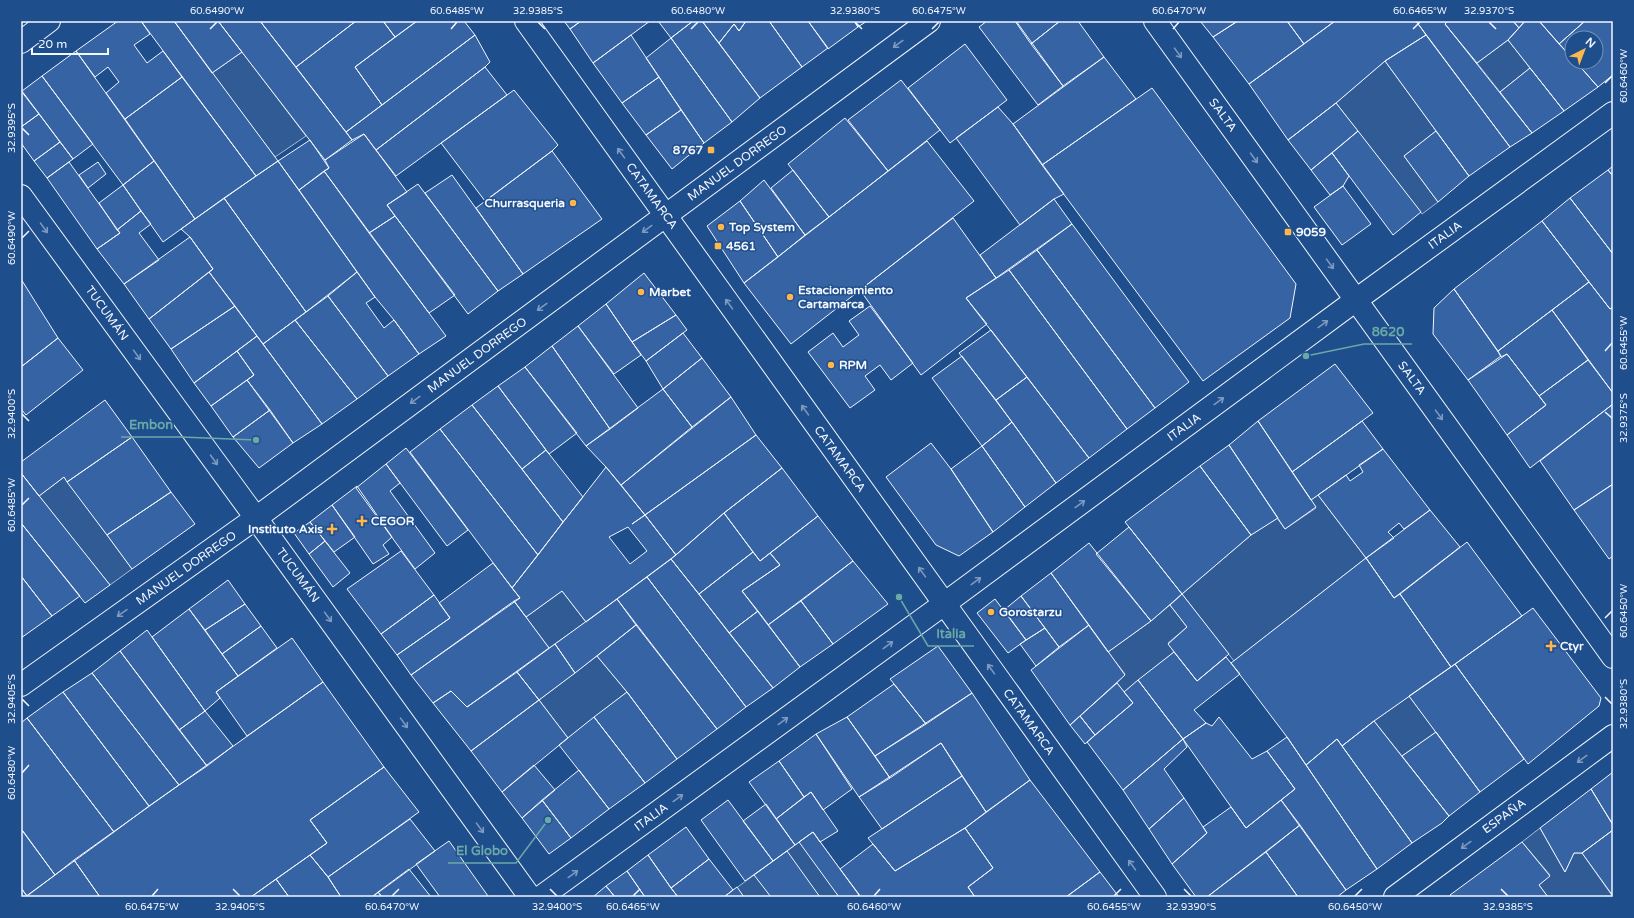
<svg xmlns="http://www.w3.org/2000/svg" width="1634" height="918" font-family="'Varela Round',sans-serif">
  <style>
    .built { fill: #305b95; stroke: #a8bbd7 }
    .building { fill: #3563a3; stroke: #f2f6ff; fill-rule: evenodd }
    .lines { fill: none; stroke-linecap: round; stroke-linejoin: round }
    .minor-casing { stroke: #f2f6ff; stroke-width: 24 }
    .major-casing { stroke: #f2f6ff; stroke-width: 24 }
    .minor { stroke: #1f4e8c; stroke-width: 22 }
    .major { stroke: #1f4e8c; stroke-width: 22 }
    .oneway { stroke: #7e9ac0 }
    .ticks { fill: none; stroke: #f2f6ff; stroke-width: 1.5 }
    .poi-dot { fill: #ffb74d; stroke: #1f4e8c; stroke-width: 1.5 }
    .labels { text-anchor: middle; stroke-width: 3; stroke-linejoin: round; paint-order: stroke }
    .street-label { font-size: 12px; fill: #f2f6ff; stroke: #1f4e8c }
    .poi-label { font-size: 12px; font-weight: bold; fill: #f2f6ff; stroke: #1f4e8c; text-anchor: start }
    .leader { fill: none; stroke: #6aa9a8; stroke-width: 1.5 }
    .callout-dot { fill: #6aa9a8; stroke: #1f4e8c; stroke-width: 1.5 }
    .callout-label { font-size: 13px; text-anchor: middle; font-weight: bold; fill: #6aa9a8; stroke: #1f4e8c; stroke-width: 3; stroke-linejoin: round; paint-order: stroke }
    .neatline { fill: none; stroke: #f2f6ff; stroke-width: 1.5 }
    .ticks-label { font-size: 10px; text-anchor: middle; fill: #f2f6ff }
  </style>
  <rect width="100%" height="100%" fill="#1f4e8c"/>
  <path class="built" d="M 1508,40 L 1530,68 L 1500,92 L 1477,63 Z
    M 242,52 L 306,136 L 275,157 L 212,73 Z
    M 1385,61 L 1436,131 L 1404,156 L 1438,202 L 1422,214 L 1336,103 Z
    M 64,477 L 132,569 L 110,585 L 39,496 Z
    M 1318,495 L 1366,558 L 1234,661 L 1182,594 L 1251,535 L 1277,518 L 1285,529 L 1316,508 L 1311,500 Z
    M 562,591 L 586,622 L 549,648 L 526,617 Z
    M 1170,605 L 1187,627 L 1168,643 L 1174,652 L 1124,692 L 1117,683 L 1125,674 L 1108,652 L 1151,621 Z
    M 597,656 L 627,692 L 568,738 L 539,700 Z
    M 1409,696 L 1436,732 L 1402,756 L 1374,721 Z
    M 1540,828 L 1565,872 L 1574,853 L 1582,853 L 1613,897 L 1548,897 L 1539,885 L 1550,875 L 1522,842 Z
    M 813,832 L 859,895 L 856,897 L 724,897 Z"/>
  <path class="building" d="M 118,21 L 141,21 L 150,34 L 134,45 L 147,63 L 163,51 L 182,77 L 125,119 L 106,93 L 119,82 L 108,67 L 95,77 L 76,51 Z
    M 141,21 L 174,21 L 278,161 L 256,176 Z
    M 174,21 L 218,21 L 242,52 L 212,73 Z
    M 218,21 L 260,21 L 352,140 L 325,160 Z
    M 260,21 L 356,21 L 296,67 Z
    M 356,21 L 383,21 L 395,37 L 355,67 L 382,105 L 346,132 L 296,67 Z
    M 383,21 L 417,21 L 395,37 Z
    M 417,21 L 464,21 L 475,35 L 382,105 L 355,67 Z
    M 564,21 L 581,21 L 570,29 Z
    M 581,21 L 650,21 L 593,63 L 570,29 Z
    M 658,21 L 693,21 L 671,38 Z
    M 693,21 L 702,21 L 760,98 L 732,122 L 671,38 Z
    M 702,21 L 746,21 L 739,31 L 734,24 L 719,43 Z
    M 746,21 L 769,21 L 802,67 L 760,98 L 719,43 L 734,24 L 739,31 Z
    M 769,21 L 808,21 L 828,48 L 802,67 Z
    M 808,21 L 854,21 L 858,27 L 828,49 Z
    M 854,21 L 867,21 L 858,27 Z
    M 987,21 L 1016,21 L 1063,86 L 1038,105 L 979,27 Z
    M 1015,21 L 1060,21 L 1031,44 Z
    M 1060,21 L 1078,21 L 1104,57 L 1063,86 L 1031,44 Z
    M 1200,21 L 1236,21 L 1236,22 L 1213,37 Z
    M 1238,21 L 1287,21 L 1304,44 L 1249,84 L 1213,37 Z
    M 1287,21 L 1335,21 L 1304,44 Z
    M 1335,21 L 1416,21 L 1426,35 L 1385,61 L 1336,103 L 1288,140 L 1249,84 Z
    M 1416,21 L 1448,21 L 1445,24 L 1532,133 L 1510,147 Z
    M 1448,21 L 1513,21 L 1519,28 L 1508,40 L 1477,63 L 1445,24 Z
    M 1513,21 L 1525,21 L 1519,28 Z
    M 1525,21 L 1539,21 L 1572,58 L 1572,62 L 1576,62 L 1598,87 L 1564,111 L 1508,40 Z
    M 1539,21 L 1585,21 L 1559,44 Z
    M 1585,21 L 1612,21 L 1613,22 L 1613,75 L 1598,87 L 1576,62 L 1596,62 L 1596,38 L 1572,38 L 1572,58 L 1559,44 Z
    M 475,35 L 490,62 L 485,67 L 376,150 L 364,134 L 352,140 L 346,132 Z
    M 631,35 L 659,77 L 622,103 L 593,63 Z
    M 1426,35 L 1510,147 L 1469,176 L 1385,61 Z
    M 671,38 L 732,122 L 704,143 L 646,58 Z
    M 965,44 L 1007,100 L 950,143 L 908,88 Z
    M 76,51 L 154,161 L 123,185 L 42,76 Z
    M 1104,57 L 1136,99 L 1042,165 L 1013,124 Z
    M 485,67 L 507,95 L 396,176 L 376,150 Z
    M 1530,68 L 1564,111 L 1532,133 L 1500,92 Z
    M 42,76 L 93,144 L 73,159 L 22,91 Z
    M 182,77 L 256,176 L 195,219 L 125,119 Z
    M 659,77 L 681,110 L 646,135 L 622,103 Z
    M 901,80 L 940,130 L 888,171 L 848,120 Z
    M 1152,88 L 1296,284 L 1290,318 L 1203,381 L 1042,165 Z
    M 514,90 L 558,145 L 552,151 L 485,201 L 441,143 Z
    M 21,91 L 39,114 L 21,127 Z
    M 1336,103 L 1358,131 L 1311,170 L 1288,140 Z
    M 998,107 L 1013,124 L 1064,194 L 1054,199 L 1020,225 L 956,138 Z
    M 681,110 L 704,143 L 672,169 L 646,135 Z
    M 39,114 L 60,142 L 34,161 L 21,143 L 21,127 Z
    M 845,118 L 888,171 L 829,217 L 788,164 Z
    M 1358,131 L 1421,212 L 1393,235 L 1332,153 Z
    M 1436,131 L 1469,176 L 1438,202 L 1404,156 Z
    M 364,134 L 407,192 L 387,205 L 395,216 L 369,233 L 324,171 L 329,168 L 325,160 Z
    M 310,140 L 329,168 L 299,190 L 278,161 Z
    M 927,141 L 974,201 L 791,344 L 744,283 Z
    M 60,142 L 73,159 L 47,178 L 34,161 Z
    M 552,151 L 602,219 L 523,274 L 476,208 Z
    M 1332,153 L 1349,176 L 1343,186 L 1330,195 L 1311,170 Z
    M 154,161 L 195,219 L 163,242 L 123,185 Z
    M 278,161 L 357,272 L 306,312 L 224,198 Z
    M 69,162 L 120,233 L 97,249 L 47,178 Z
    M 98,162 L 106,174 L 88,188 L 79,175 Z
    M 1613,166 L 1613,176 L 1608,170 Z
    M 793,170 L 829,217 L 805,235 L 771,188 Z
    M 1608,170 L 1613,176 L 1613,254 L 1570,198 Z
    M 324,171 L 446,336 L 419,354 L 394,320 L 375,297 L 299,190 Z
    M 452,175 L 523,274 L 498,291 L 425,193 Z
    M 764,180 L 805,235 L 778,257 L 740,201 Z
    M 418,184 L 498,291 L 468,314 L 387,205 Z
    M 123,185 L 141,211 L 117,230 L 99,203 Z
    M 1343,186 L 1371,224 L 1342,245 L 1314,207 Z
    M 224,198 L 306,312 L 263,344 L 209,272 L 213,269 L 190,237 L 181,229 Z
    M 1570,198 L 1613,254 L 1613,307 L 1610,309 L 1542,221 Z
    M 1054,199 L 1072,224 L 996,278 L 980,255 Z
    M 740,201 L 778,257 L 744,283 L 707,226 Z
    M 141,211 L 151,224 L 139,233 L 159,260 L 124,284 L 97,249 L 120,233 L 117,230 Z
    M 395,216 L 455,295 L 429,313 L 369,233 Z
    M 953,218 L 996,278 L 966,298 L 987,324 L 921,375 L 860,290 Z
    M 1542,221 L 1589,282 L 1498,351 L 1454,289 Z
    M 1072,224 L 1189,382 L 1155,408 L 1037,250 Z
    M 190,237 L 213,269 L 149,319 L 124,284 Z
    M 1037,250 L 1155,408 L 1127,429 L 1009,270 Z
    M 1009,270 L 1127,429 L 1089,458 L 966,298 Z
    M 209,272 L 235,306 L 171,349 L 149,319 Z
    M 357,272 L 375,297 L 366,303 L 384,328 L 394,320 L 419,354 L 388,376 L 328,296 Z
    M 644,273 L 676,315 L 632,342 L 606,304 Z
    M 21,279 L 58,338 L 21,367 Z
    M 1589,282 L 1610,309 L 1613,307 L 1613,393 L 1552,310 Z
    M 1454,289 L 1501,356 L 1468,380 L 1433,334 L 1434,308 Z
    M 328,296 L 388,376 L 357,399 L 295,320 Z
    M 606,304 L 641,355 L 614,374 L 578,326 Z
    M 235,306 L 257,336 L 194,383 L 171,349 Z
    M 870,306 L 913,363 L 891,380 L 880,365 L 865,376 L 875,390 L 850,408 L 808,352 L 833,333 L 843,347 L 859,335 L 849,321 Z
    M 1552,310 L 1588,360 L 1539,396 L 1507,354 L 1501,357 L 1498,351 Z
    M 676,315 L 687,330 L 646,361 L 632,342 Z
    M 295,320 L 357,399 L 322,424 L 263,344 Z
    M 578,326 L 638,408 L 610,429 L 552,346 Z
    M 991,330 L 1027,377 L 996,400 L 959,353 Z
    M 683,333 L 702,358 L 663,389 L 646,361 Z
    M 257,336 L 322,424 L 293,443 L 247,380 L 254,375 L 237,351 Z
    M 58,338 L 83,370 L 26,415 L 21,409 L 21,367 Z
    M 552,346 L 610,429 L 586,446 L 525,367 Z
    M 237,351 L 254,375 L 211,406 L 194,383 Z
    M 1507,354 L 1546,405 L 1507,435 L 1468,380 Z
    M 962,356 L 1012,422 L 982,446 L 932,378 Z
    M 702,358 L 731,397 L 692,427 L 663,389 Z
    M 1588,360 L 1613,393 L 1613,404 L 1530,468 L 1507,435 L 1546,405 L 1539,396 Z
    M 1335,364 L 1373,413 L 1292,472 L 1258,421 Z
    M 525,367 L 577,433 L 549,454 L 498,386 Z
    M 1027,377 L 1089,458 L 1056,483 L 996,400 Z
    M 247,380 L 270,410 L 233,437 L 211,406 Z
    M 498,386 L 546,450 L 522,469 L 472,405 Z
    M 663,389 L 692,427 L 621,485 L 606,467 L 586,446 Z
    M 731,397 L 756,435 L 645,515 L 621,485 Z
    M 105,400 L 132,437 L 67,482 L 64,477 L 39,496 L 21,473 L 21,462 Z
    M 1613,404 L 1613,484 L 1574,510 L 1540,461 Z
    M 472,405 L 563,522 L 538,555 L 440,429 Z
    M 270,410 L 293,443 L 259,468 L 233,437 Z
    M 1258,421 L 1316,507 L 1285,529 L 1229,445 Z
    M 1362,421 L 1383,449 L 1311,500 L 1292,472 Z
    M 1012,422 L 1056,483 L 1025,507 L 982,446 Z
    M 440,429 L 538,555 L 512,588 L 410,452 Z
    M 756,435 L 782,468 L 724,513 L 676,555 L 645,515 Z
    M 132,437 L 171,492 L 107,535 L 67,482 Z
    M 931,443 L 951,469 L 993,532 L 959,556 L 936,545 L 886,477 Z
    M 1229,445 L 1278,518 L 1251,535 L 1200,466 Z
    M 982,446 L 1025,507 L 993,532 L 951,469 Z
    M 406,448 L 468,530 L 447,546 L 386,464 Z
    M 1383,449 L 1430,510 L 1404,529 L 1399,523 L 1388,532 L 1394,538 L 1366,558 L 1318,495 L 1346,475 L 1350,481 L 1363,472 L 1359,465 Z
    M 546,450 L 583,497 L 563,522 L 522,469 Z
    M 386,464 L 400,483 L 390,491 L 435,553 L 415,569 L 356,488 Z
    M 1200,466 L 1251,535 L 1182,594 L 1125,522 Z
    M 606,467 L 645,515 L 632,524 L 645,515 L 676,555 L 586,622 L 562,591 L 526,617 L 514,601 L 520,598 L 512,588 ZM 628,527 L 647,551 L 630,564 L 609,537 Z
    M 782,468 L 818,516 L 760,561 L 724,513 Z
    M 21,473 L 110,585 L 85,603 L 21,523 Z
    M 1613,484 L 1613,556 L 1609,559 L 1574,510 Z
    M 357,486 L 392,537 L 383,545 L 389,554 L 373,564 L 332,505 Z
    M 171,492 L 195,524 L 132,569 L 107,535 Z
    M 332,505 L 355,537 L 334,552 L 310,522 Z
    M 1430,510 L 1460,547 L 1394,598 L 1366,558 Z
    M 724,513 L 753,552 L 699,594 L 671,559 Z
    M 818,516 L 853,561 L 768,625 L 742,591 L 780,565 L 770,553 Z
    M 310,522 L 325,541 L 309,554 L 294,533 Z
    M 21,523 L 80,596 L 52,616 L 21,576 Z
    M 1129,527 L 1182,594 L 1151,621 L 1096,554 Z
    M 325,541 L 350,573 L 333,587 L 309,554 Z
    M 1467,542 L 1522,616 L 1451,667 L 1400,594 Z
    M 1089,543 L 1151,621 L 1108,652 L 1051,573 Z
    M 401,551 L 434,595 L 381,634 L 347,589 Z
    M 753,552 L 760,561 L 770,553 L 780,565 L 742,591 L 758,611 L 729,633 L 699,594 Z
    M 1366,558 L 1394,598 L 1400,594 L 1451,667 L 1374,721 L 1342,746 L 1337,739 L 1306,765 L 1287,737 L 1231,663 Z
    M 671,559 L 773,688 L 746,707 L 647,577 Z
    M 853,561 L 888,604 L 833,644 L 801,601 Z
    M 493,563 L 520,598 L 411,675 L 397,655 L 450,618 L 439,603 Z
    M 1051,573 L 1089,625 L 1059,647 L 1021,596 Z
    M 21,576 L 52,616 L 21,638 Z
    M 647,577 L 746,707 L 717,729 L 617,599 Z
    M 228,580 L 245,604 L 205,630 L 189,609 Z
    M 1182,594 L 1229,654 L 1197,681 L 1168,644 L 1187,627 L 1170,605 Z
    M 434,595 L 450,618 L 397,655 L 381,634 Z
    M 1021,596 L 1045,628 L 1026,640 L 1004,610 Z
    M 617,599 L 636,625 L 575,673 L 555,644 Z
    M 995,599 L 1026,640 L 1008,653 L 977,613 Z
    M 514,601 L 549,648 L 467,707 L 451,691 L 433,703 L 411,675 Z
    M 801,601 L 833,644 L 800,667 L 768,625 Z
    M 245,604 L 261,626 L 222,654 L 205,630 Z
    M 1533,608 L 1601,698 L 1599,706 L 1528,764 L 1455,664 Z
    M 189,609 L 238,676 L 216,692 L 220,698 L 205,711 L 152,637 Z
    M 758,611 L 800,667 L 773,688 L 729,633 Z
    M 636,625 L 717,729 L 677,759 L 627,692 L 597,656 Z
    M 1089,625 L 1125,675 L 1070,725 L 1031,670 Z
    M 261,626 L 277,648 L 238,676 L 222,654 Z
    M 1045,628 L 1059,647 L 1036,666 L 1020,644 Z
    M 147,630 L 205,711 L 179,730 L 120,651 Z
    M 292,638 L 323,682 L 247,736 L 216,692 Z
    M 555,644 L 575,673 L 539,700 L 517,672 Z
    M 938,646 L 972,693 L 926,724 L 890,679 Z
    M 120,651 L 207,766 L 179,785 L 92,673 Z
    M 1174,652 L 1197,681 L 1226,657 L 1240,674 L 1194,710 L 1206,723 L 1183,739 L 1138,680 Z
    M 1455,664 L 1524,759 L 1480,792 L 1409,696 Z
    M 517,672 L 539,700 L 471,751 L 433,703 L 451,691 L 467,707 Z
    M 92,673 L 179,785 L 149,806 L 63,692 Z
    M 1138,680 L 1183,739 L 1123,790 L 1087,742 L 1133,703 L 1124,692 Z
    M 323,682 L 384,767 L 310,820 L 327,843 L 251,897 L 100,897 L 74,860 Z
    M 1117,683 L 1133,703 L 1095,735 L 1080,716 Z
    M 894,684 L 926,724 L 875,756 L 847,717 Z
    M 63,692 L 149,806 L 114,832 L 27,718 Z
    M 627,692 L 677,759 L 645,783 L 594,717 Z
    M 972,693 L 1030,780 L 986,812 L 941,743 L 890,778 L 875,756 Z
    M 539,700 L 568,738 L 502,792 L 471,751 Z
    M 205,711 L 233,746 L 207,766 L 179,730 Z
    M 1080,716 L 1095,735 L 1085,744 L 1070,725 Z
    M 594,717 L 645,783 L 609,809 L 559,745 Z
    M 847,717 L 890,778 L 859,797 L 816,734 Z
    M 1219,717 L 1252,759 L 1267,751 L 1295,789 L 1246,828 L 1183,739 L 1206,723 L 1212,726 Z
    M 27,718 L 114,832 L 55,875 L 21,829 L 21,723 Z
    M 1374,721 L 1449,816 L 1442,823 L 1412,843 L 1342,746 Z
    M 1436,732 L 1480,792 L 1449,816 L 1402,756 Z
    M 816,734 L 852,789 L 823,810 L 811,792 L 804,797 L 779,761 Z
    M 1287,737 L 1377,869 L 1346,890 L 1281,800 L 1295,789 L 1267,751 Z
    M 1183,739 L 1187,747 L 1164,769 L 1184,798 L 1149,829 L 1123,790 Z
    M 1337,739 L 1412,843 L 1377,869 L 1306,765 Z
    M 941,743 L 962,776 L 882,829 L 859,797 Z
    M 779,761 L 804,797 L 776,819 L 749,782 Z
    M 534,765 L 555,790 L 522,818 L 502,792 Z
    M 384,767 L 419,812 L 328,877 L 310,855 L 327,843 L 310,820 Z
    M 579,770 L 609,809 L 571,838 L 542,800 Z
    M 1613,772 L 1613,825 L 1591,789 Z
    M 962,776 L 986,812 L 965,828 L 895,871 L 868,838 Z
    M 1030,780 L 1100,872 L 1066,897 L 975,897 L 968,887 L 993,868 L 965,828 Z
    M 1591,789 L 1613,825 L 1613,830 L 1582,853 L 1574,853 L 1565,872 L 1540,828 Z
    M 811,792 L 838,831 L 820,842 L 813,832 L 795,845 L 776,819 Z
    M 1184,798 L 1207,833 L 1172,864 L 1149,829 Z
    M 542,800 L 571,838 L 549,854 L 522,818 Z
    M 728,800 L 773,861 L 745,881 L 701,820 Z
    M 1281,800 L 1300,825 L 1207,897 L 1196,897 L 1172,864 L 1207,833 L 1203,827 L 1231,807 L 1246,828 Z
    M 766,804 L 795,845 L 773,861 L 743,821 Z
    M 410,819 L 435,851 L 372,897 L 341,897 L 328,877 Z
    M 1300,825 L 1346,890 L 1337,897 L 1298,897 L 1266,852 Z
    M 686,827 L 709,859 L 671,888 L 648,855 Z
    M 965,828 L 993,868 L 968,887 L 975,897 L 861,897 L 840,869 L 873,844 L 895,871 Z
    M 1613,830 L 1613,896 L 1582,853 Z
    M 23,831 L 55,875 L 27,896 L 21,888 L 21,832 Z
    M 813,832 L 859,895 L 856,897 L 839,897 L 799,842 Z
    M 449,841 L 488,896 L 487,897 L 440,897 L 416,864 Z
    M 1522,842 L 1550,876 L 1539,885 L 1548,897 L 1451,897 L 1450,895 Z
    M 787,851 L 820,897 L 771,897 L 754,875 Z
    M 1266,852 L 1298,897 L 1207,897 Z
    M 310,855 L 328,877 L 341,897 L 289,897 L 276,879 Z
    M 648,855 L 671,888 L 678,897 L 645,897 L 627,871 Z
    M 709,859 L 733,890 L 724,897 L 678,897 L 671,888 Z
    M 74,860 L 100,897 L 25,897 L 55,875 Z
    M 409,869 L 431,897 L 382,897 L 378,892 Z
    M 627,871 L 645,897 L 615,897 L 606,886 Z
    M 1100,872 L 1119,897 L 1066,897 Z
    M 276,879 L 289,897 L 251,897 Z
    M 606,886 L 615,897 L 593,897 Z
    M 737,887 L 744,897 L 724,897 L 733,890 Z
    M 21,888 L 27,896 L 25,897 L 21,897 Z
    M 378,892 L 382,897 L 372,897 Z"/>
  <g class="lines">
    <g class="minor-casing">
      <path id="minor" d="M 21,42 L 49,21
        M 21,196 L 256,518 L 530,897
        M 21,685 L 256,518 L 929,21
        M 541,897 L 944,604 L 1356,300 L 1613,113
        M 1395,897 L 1613,736"/>
    </g>
    <g class="major-casing">
      <path id="major" d="M 526,21 L 1155,897
        M 1155,21 L 1613,657"/>
    </g>
    <use href="#minor" class="minor"/>
    <use href="#major" class="major"/>
  </g>
  <defs><path id="oneway-shaft" d="M-6 0H5M1.5-3L5.5 0L1.5 3" fill="none" stroke-width="1.6" stroke-linecap="round" stroke-linejoin="round"/></defs>
  <g class="oneway">
    <use href="#oneway-shaft" transform="translate(898 44) rotate(144)"/>
    <use href="#oneway-shaft" transform="translate(1178 53) rotate(54)"/>
    <use href="#oneway-shaft" transform="translate(621 153) rotate(-126)"/>
    <use href="#oneway-shaft" transform="translate(1254 158) rotate(54)"/>
    <use href="#oneway-shaft" transform="translate(44 228) rotate(54)"/>
    <use href="#oneway-shaft" transform="translate(647 229) rotate(144)"/>
    <use href="#oneway-shaft" transform="translate(1330 264) rotate(54)"/>
    <use href="#oneway-shaft" transform="translate(729 304) rotate(-126)"/>
    <use href="#oneway-shaft" transform="translate(542 307) rotate(144)"/>
    <use href="#oneway-shaft" transform="translate(1323 324) rotate(-36)"/>
    <use href="#oneway-shaft" transform="translate(137 355) rotate(54)"/>
    <use href="#oneway-shaft" transform="translate(415 400) rotate(144)"/>
    <use href="#oneway-shaft" transform="translate(1219 401) rotate(-36)"/>
    <use href="#oneway-shaft" transform="translate(805 410) rotate(-126)"/>
    <use href="#oneway-shaft" transform="translate(1439 415) rotate(54)"/>
    <use href="#oneway-shaft" transform="translate(214 460) rotate(54)"/>
    <use href="#oneway-shaft" transform="translate(1080 504) rotate(-36)"/>
    <use href="#oneway-shaft" transform="translate(922 572) rotate(-126)"/>
    <use href="#oneway-shaft" transform="translate(976 581) rotate(-36)"/>
    <use href="#oneway-shaft" transform="translate(122 613) rotate(145)"/>
    <use href="#oneway-shaft" transform="translate(328 617) rotate(54)"/>
    <use href="#oneway-shaft" transform="translate(888 645) rotate(-36)"/>
    <use href="#oneway-shaft" transform="translate(991 669) rotate(-126)"/>
    <use href="#oneway-shaft" transform="translate(783 721) rotate(-36)"/>
    <use href="#oneway-shaft" transform="translate(404 723) rotate(54)"/>
    <use href="#oneway-shaft" transform="translate(1582 759) rotate(144)"/>
    <use href="#oneway-shaft" transform="translate(678 798) rotate(-36)"/>
    <use href="#oneway-shaft" transform="translate(480 828) rotate(54)"/>
    <use href="#oneway-shaft" transform="translate(1466 845) rotate(144)"/>
    <use href="#oneway-shaft" transform="translate(1132 865) rotate(-126)"/>
    <use href="#oneway-shaft" transform="translate(573 874) rotate(-36)"/>
  </g>
  <path class="ticks" d="M 538,22 L 545,29M 855,22 L 862,29M 1489,22 L 1496,29M 210,29 L 217,22M 451,29 L 457,22M 691,29 L 698,22M 932,29 L 939,22M 1173,29 L 1179,22M 1413,29 L 1420,22M 1605,83 L 1612,76M 22,128 L 29,135M 22,238 L 29,231M 1605,351 L 1612,343M 1605,412 L 1612,418M 22,414 L 29,421M 22,505 L 29,498M 1605,618 L 1612,611M 1605,697 L 1612,704M 22,699 L 29,706M 22,773 L 29,765M 233,889 L 240,896M 550,889 L 557,896M 1184,889 L 1191,896M 1501,889 L 1508,896M 152,896 L 158,889M 392,896 L 399,889M 633,896 L 640,889M 874,896 L 880,889M 1114,896 L 1121,889M 1355,896 L 1362,889"/>
  <g class="poi-dot">
    <rect x="707" y="146" width="8" height="8" rx="2"/>
    <circle cx="573" cy="203" r="4"/>
    <circle cx="721" cy="227" r="4"/>
    <rect x="1284" y="228" width="8" height="8" rx="2"/>
    <rect x="714" y="242" width="8" height="8" rx="2"/>
    <circle cx="641" cy="292" r="4"/>
    <circle cx="790" cy="297" r="4"/>
    <circle cx="831" cy="365" r="4"/>
    <path d="M360 515h4v4h4v4h-4v4h-4v-4h-4v-4h4z"/>
    <path d="M330 523h4v4h4v4h-4v4h-4v-4h-4v-4h4z"/>
    <circle cx="991" cy="612" r="4"/>
    <path d="M1549 640h4v4h4v4h-4v4h-4v-4h-4v-4h4z"/>
  </g>
  <g class="labels">
    <g class="street-label">
      <text transform="translate(1223 115) rotate(54)" y="4">SALTA</text>
      <text transform="translate(737 163) rotate(-36)" y="4">MANUEL DORREGO</text>
      <text transform="translate(652 196) rotate(54)" y="4">CATAMARCA</text>
      <text transform="translate(1445 235) rotate(-36)" y="4">ITALIA</text>
      <text transform="translate(107 313) rotate(54)" y="4">TUCUMÁN</text>
      <text transform="translate(477 355) rotate(-36)" y="4">MANUEL DORREGO</text>
      <text transform="translate(1412 378) rotate(54)" y="4">SALTA</text>
      <text transform="translate(1184 427) rotate(-36)" y="4">ITALIA</text>
      <text transform="translate(840 459) rotate(54)" y="4">CATAMARCA</text>
      <text transform="translate(186 568) rotate(-35)" y="4">MANUEL DORREGO</text>
      <text transform="translate(298 575) rotate(54)" y="4">TUCUMÁN</text>
      <text transform="translate(1029 722) rotate(54)" y="4">CATAMARCA</text>
      <text transform="translate(1504 816) rotate(-36)" y="4">ESPAÑA</text>
      <text transform="translate(651 817) rotate(-36)" y="4">ITALIA</text>
    </g>
    <g class="poi-label">
      <text x="703" y="154" text-anchor="end">8767</text>
      <text x="565" y="207" text-anchor="end">Churrasqueria</text>
      <text x="729" y="231">Top System</text>
      <text x="1296" y="236">9059</text>
      <text x="726" y="250">4561</text>
      <text x="798" y="294">Estacionamiento<tspan x="798" dy="14">Cartamarca</tspan></text>
      <text x="649" y="296">Marbet</text>
      <text x="839" y="369">RPM</text>
      <text x="371" y="525">CEGOR</text>
      <text x="323" y="533" text-anchor="end">Instituto Axis</text>
      <text x="999" y="616">Gorostarzu</text>
      <text x="1560" y="650">Ctyr</text>
    </g>
  </g>
  <path class="leader" d="M1306 356L1364 344H1412M256 440L181 437H121M899 597L928 646H974M548 820L516 863H448"/>
  <g class="callout-dot">
    <circle cx="1306" cy="356" r="4"/>
    <circle cx="256" cy="440" r="4"/>
    <circle cx="899" cy="597" r="4"/>
    <circle cx="548" cy="820" r="4"/>
  </g>
  <g class="callout-label">
    <text x="1388" y="336">8620</text>
    <text x="151" y="429">Embon</text>
    <text x="951" y="638">Italia</text>
    <text x="482" y="855">El Globo</text>
  </g>
  <rect width="1634" height="918" fill="none" stroke="#1f4e8c" stroke-width="44"/>
  <g transform="translate(1584 50) rotate(42)"><circle r="19" fill="#1f4e8c" stroke="#7391ba"/>
  <path d="M0-3L7 15L0 10L-7 15Z" fill="#ffb74d"/>
  <text y="-6" font-size="11" font-weight="bold" text-anchor="middle" fill="#f2f6ff">N</text>
  </g>
  <path d="M32 48v6h76v-6" fill="none" stroke="#f2f6ff" stroke-width="2"/>
  <text x="38" y="48" font-size="12" fill="#f2f6ff" stroke="#1f4e8c" stroke-width="3" paint-order="stroke">20 m</text>
  <rect x="22" y="22" width="1590" height="874" class="neatline"/>
  <g class="ticks-label">
    <text x="217" y="14">60.6490°W</text>
    <text x="457" y="14">60.6485°W</text>
    <text x="538" y="14">32.9385°S</text>
    <text x="698" y="14">60.6480°W</text>
    <text x="855" y="14">32.9380°S</text>
    <text x="939" y="14">60.6475°W</text>
    <text x="1179" y="14">60.6470°W</text>
    <text x="1420" y="14">60.6465°W</text>
    <text x="1489" y="14">32.9370°S</text>
    <text transform="translate(1623 76) rotate(-90)" y="4">60.6460°W</text>
    <text transform="translate(11 128) rotate(-90)" y="4">32.9395°S</text>
    <text transform="translate(11 238) rotate(-90)" y="4">60.6490°W</text>
    <text transform="translate(1623 343) rotate(-90)" y="4">60.6455°W</text>
    <text transform="translate(11 414) rotate(-90)" y="4">32.9400°S</text>
    <text transform="translate(1623 418) rotate(-90)" y="4">32.9375°S</text>
    <text transform="translate(11 505) rotate(-90)" y="4">60.6485°W</text>
    <text transform="translate(1623 611) rotate(-90)" y="4">60.6450°W</text>
    <text transform="translate(11 699) rotate(-90)" y="4">32.9405°S</text>
    <text transform="translate(1623 704) rotate(-90)" y="4">32.9380°S</text>
    <text transform="translate(11 773) rotate(-90)" y="4">60.6480°W</text>
    <text x="152" y="910">60.6475°W</text>
    <text x="240" y="910">32.9405°S</text>
    <text x="392" y="910">60.6470°W</text>
    <text x="557" y="910">32.9400°S</text>
    <text x="633" y="910">60.6465°W</text>
    <text x="874" y="910">60.6460°W</text>
    <text x="1114" y="910">60.6455°W</text>
    <text x="1191" y="910">32.9390°S</text>
    <text x="1355" y="910">60.6450°W</text>
    <text x="1508" y="910">32.9385°S</text>
  </g>
</svg>
